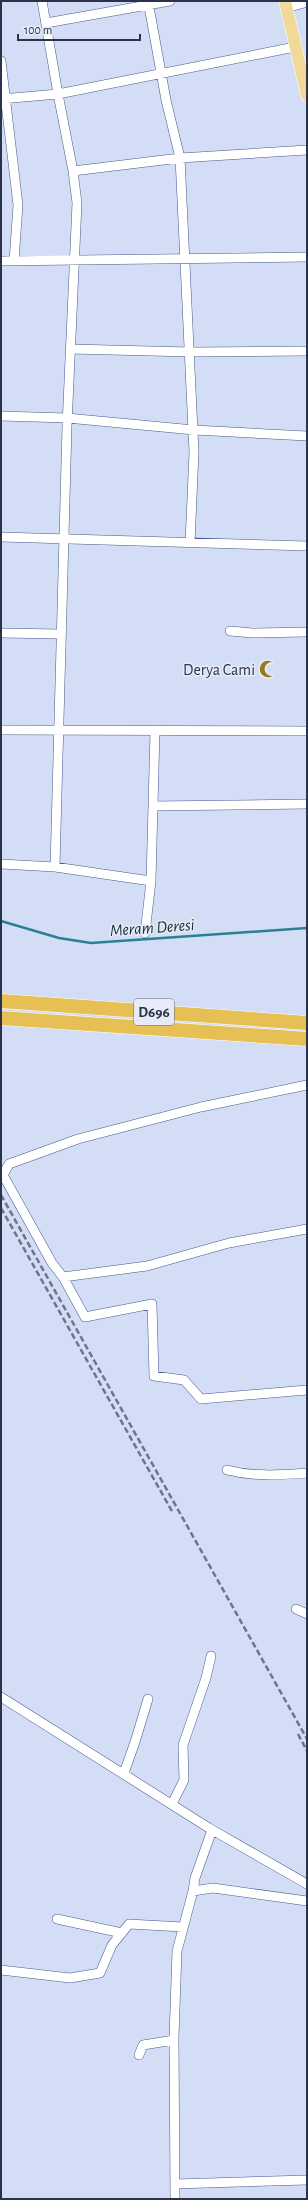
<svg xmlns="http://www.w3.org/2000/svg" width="308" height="2200" font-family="'Alegreya Sans',sans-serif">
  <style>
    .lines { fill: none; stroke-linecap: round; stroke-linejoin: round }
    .stream { stroke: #298194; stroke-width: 2.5 }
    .minor-casing { stroke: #48598d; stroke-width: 10 }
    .major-casing { stroke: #fff; stroke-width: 13 }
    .highway-casing { stroke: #fff; stroke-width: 15 }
    .minor { stroke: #fff; stroke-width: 9 }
    .major { stroke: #f0d999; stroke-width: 12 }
    .highway { stroke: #e6bf55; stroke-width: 14 }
    .rail { stroke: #6d758d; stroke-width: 2.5; stroke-dasharray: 6 3; stroke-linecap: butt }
    .labels { text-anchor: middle; stroke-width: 3; stroke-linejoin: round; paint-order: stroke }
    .shield { fill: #e6ebf7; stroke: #636a7f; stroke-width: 1 }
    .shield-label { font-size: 15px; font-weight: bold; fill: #2b334b }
    .poi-label { font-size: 16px; fill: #2b334b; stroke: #e6ebf7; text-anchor: end }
    .water-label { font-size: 17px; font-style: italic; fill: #162f33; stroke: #e6ebf7 }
  </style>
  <rect width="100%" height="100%" fill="#d4ddf6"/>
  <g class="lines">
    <path class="stream" d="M 1,921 L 59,938 L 91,943 L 307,928"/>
    <g class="minor-casing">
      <path id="minor" d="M 42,1 L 58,94 L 73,171 L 77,203 L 67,426 L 55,867
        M 148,1 L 166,100 L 180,158 L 194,452 L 190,543
        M 286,8 L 307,2
        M 46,23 L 170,1
        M 1,61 L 18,205 L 14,261
        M 1,99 L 58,94 L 295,47
        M 73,171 L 180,158 L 307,150
        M 1,261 L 307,257
        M 70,349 L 191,352 L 307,351
        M 1,416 L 67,418 L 194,430 L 307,436
        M 1,537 L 307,546
        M 230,631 L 252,633 L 307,632
        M 1,633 L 61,634
        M 1,730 L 307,731
        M 153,806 L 307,804
        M 1,864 L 55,867 L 151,881
        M 145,933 L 151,881 L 155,731
        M 307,1085 L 201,1107 L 78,1139 L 9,1164 L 3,1175 L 52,1263 L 63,1277 L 147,1266 L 229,1243 L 307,1229
        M 63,1277 L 85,1317 L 152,1304 L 154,1376 L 184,1380 L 201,1399 L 307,1390
        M 227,1470 C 254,1477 279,1475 307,1473
        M 296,1609 L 307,1614
        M 1,1697 L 209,1828 L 307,1884
        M 124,1773 L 135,1742 L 148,1699
        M 172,1804 L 184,1780 L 183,1745 L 206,1678 L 211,1656
        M 193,1891 L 195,1878 L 212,1830
        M 57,1919 L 122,1933
        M 1,1970 L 70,1978 L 100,1973 L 112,1945 L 129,1924 L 183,1927
        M 139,2055 L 143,2045 L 174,2040
        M 175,2184 L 307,2180
        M 175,2199 L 174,2037 L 177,1951 L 193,1891 L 213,1888 L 307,1901"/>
    </g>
    <g class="major-casing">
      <path id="major" d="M 285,1 L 307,96"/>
    </g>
    <g class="highway-casing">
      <path id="highway" d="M 1,1001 L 307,1023
        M 1,1018 L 307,1039"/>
    </g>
    <use href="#minor" class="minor"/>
    <use href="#major" class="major"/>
    <use href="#highway" class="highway"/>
    <path class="rail" d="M 1,1195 L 307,1739
      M 1,1208 L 173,1513
      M 298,1734 L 307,1751"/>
  </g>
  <defs>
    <g id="mosque-bare" transform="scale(1.38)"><path d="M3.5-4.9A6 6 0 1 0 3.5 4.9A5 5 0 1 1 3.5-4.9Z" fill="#967820" stroke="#e6ebf7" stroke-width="2.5" paint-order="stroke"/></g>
  </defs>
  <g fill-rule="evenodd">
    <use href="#mosque-bare" x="268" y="669"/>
  </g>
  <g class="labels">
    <rect class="shield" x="134" y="999" width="40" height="26" rx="3"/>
    <g class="shield-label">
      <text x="154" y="1017">D696</text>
    </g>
    <g class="poi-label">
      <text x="255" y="675">Derya Cami</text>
    </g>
    <g class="water-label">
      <text transform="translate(152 927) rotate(-4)" y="6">Meram Deresi</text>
    </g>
  </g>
  <rect width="308" height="2200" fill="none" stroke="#2b334b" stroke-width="4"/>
  <path d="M18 34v6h122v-6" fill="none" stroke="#2b334b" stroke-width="2"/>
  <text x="24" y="34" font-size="12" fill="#2b334b" stroke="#e6ebf7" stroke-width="3" paint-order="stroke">100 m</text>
</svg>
